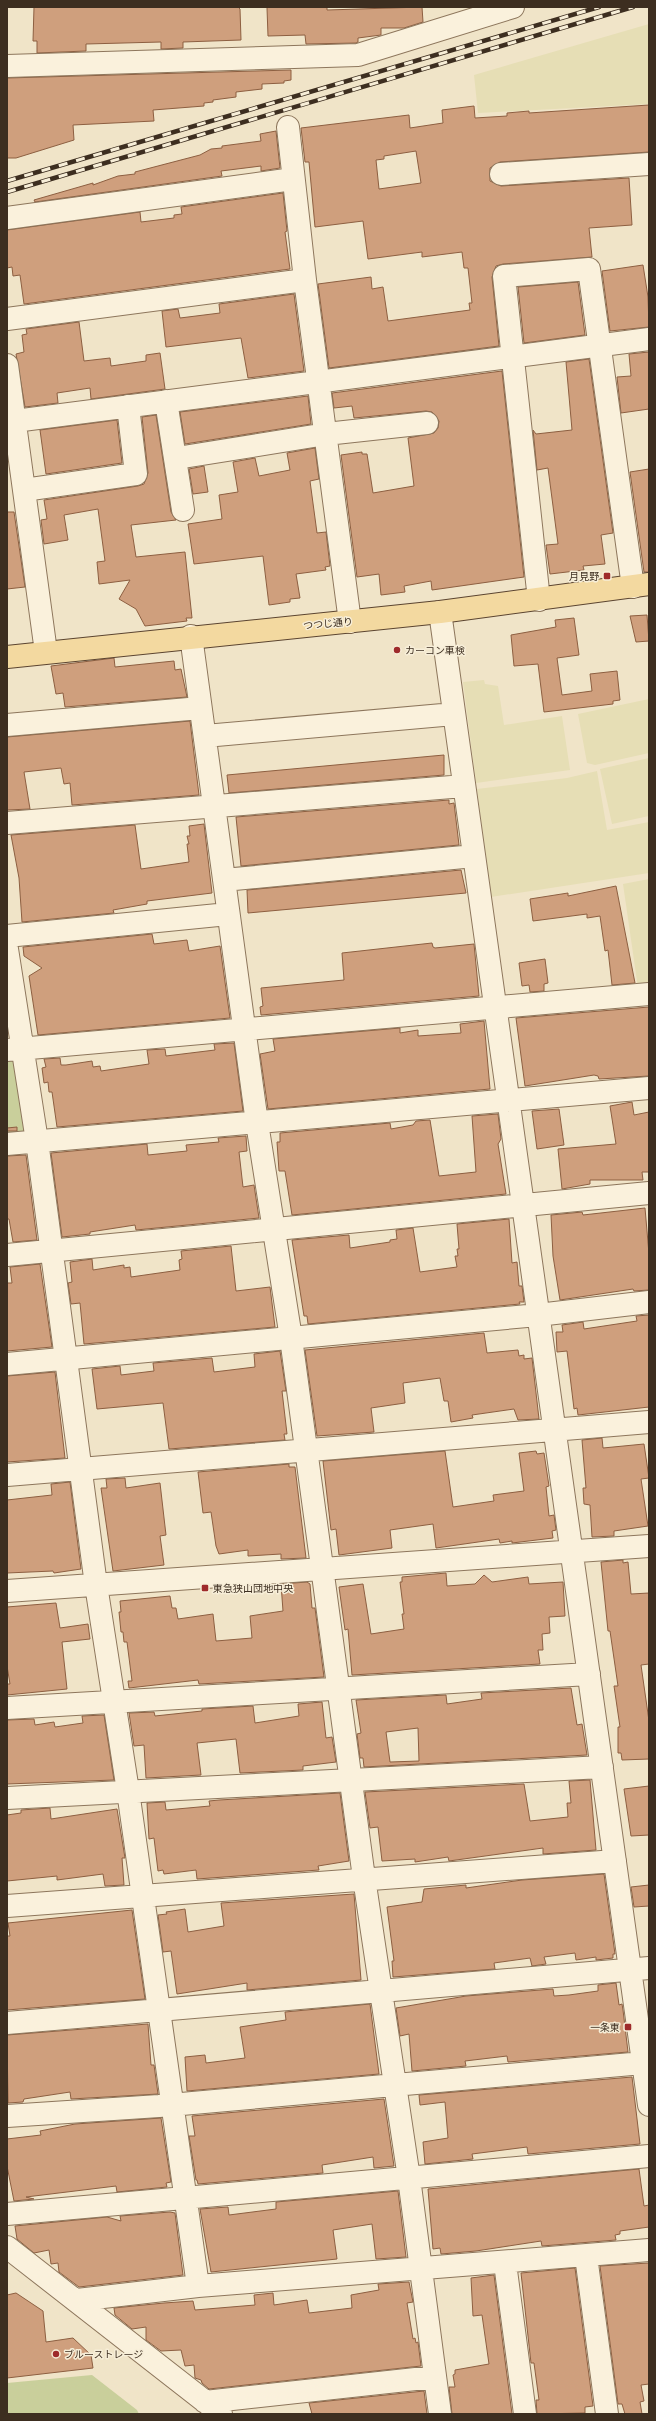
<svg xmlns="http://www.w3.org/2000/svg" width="656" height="2421" font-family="'Libre Baskerville','Noto Sans JP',serif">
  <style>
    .farmland { fill: #e6deb5 }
    .green { fill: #c9cf9b }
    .building { fill: #cf9f7d; stroke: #8d5f41; fill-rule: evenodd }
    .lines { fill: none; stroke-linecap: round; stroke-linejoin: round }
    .minor-casing { stroke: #8d765c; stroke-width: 24 }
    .major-casing { stroke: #5b4430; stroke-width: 24 }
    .minor { stroke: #faf1dc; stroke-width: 22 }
    .major { stroke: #f3d9a0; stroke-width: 22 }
    .rail-casing { stroke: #3d2e20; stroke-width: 4.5 }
    .rail { stroke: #f7eed8; stroke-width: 3; stroke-dasharray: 9; stroke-linecap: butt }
    .poi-dot { fill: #9e2a2b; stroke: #f7eed8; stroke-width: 1.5 }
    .labels { text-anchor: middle; stroke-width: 3; stroke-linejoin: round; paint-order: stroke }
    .poi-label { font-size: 10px; fill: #3d2e20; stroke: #f7eed8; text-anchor: start }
    .street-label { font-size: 10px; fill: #3d2e20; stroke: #f7eed8 }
  </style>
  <rect width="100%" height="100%" fill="#f0e4c8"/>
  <path class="farmland" d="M 649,24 L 649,104 L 478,113 L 474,75 Z
    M 484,680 L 485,684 L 498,686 L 504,725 L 562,716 L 570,770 L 476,783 L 463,682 Z
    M 649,699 L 649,753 L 595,765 L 587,763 L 578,714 Z
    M 649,758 L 649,816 L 612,824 L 600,769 Z
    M 597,771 L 607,830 L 649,822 L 649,873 L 491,897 L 477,789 L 567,778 Z
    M 649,879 L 649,988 L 638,988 L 623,884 Z"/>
  <path class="green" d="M 7,1057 L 16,1063 L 26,1133 L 7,1138 Z
    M 92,2375 L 137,2410 L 139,2414 L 7,2414 L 7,2383 Z"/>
  <path class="building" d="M 34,7 L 238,7 L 240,9 L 241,40 L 183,42 L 183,48 L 161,49 L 161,42 L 86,44 L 86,51 L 37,53 L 37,41 L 33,41 Z
    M 268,7 L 327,7 L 327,10 L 422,7 L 423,22 L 404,28 L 381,28 L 381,35 L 358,38 L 358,42 L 356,43 L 306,44 L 305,35 L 268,36 L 267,8 Z
    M 291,70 L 291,80 L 284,81 L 284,83 L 262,84 L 262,89 L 236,92 L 236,97 L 213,100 L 213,102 L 204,103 L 204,106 L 153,110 L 154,121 L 73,125 L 74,140 L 16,158 L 7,158 L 7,78 Z
    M 649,105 L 649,152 L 500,162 L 490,168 L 490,181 L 501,186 L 629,178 L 632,225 L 589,228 L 592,257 L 503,264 L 496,266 L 492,277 L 499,346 L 329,368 L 318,284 L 371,277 L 372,289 L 383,287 L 388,321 L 470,310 L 469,303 L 472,303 L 468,268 L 464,268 L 462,252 L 422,257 L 422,252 L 368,259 L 363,221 L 315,227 L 309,162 L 305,162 L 301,128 L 409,115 L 410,128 L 443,123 L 442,110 L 474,106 L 475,118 L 507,116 L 507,113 L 529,111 L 529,113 ZM 416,151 L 421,183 L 379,189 L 376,160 L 384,159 L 384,156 Z
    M 276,131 L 280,168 L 261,171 L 261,166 L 221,171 L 222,176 L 35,202 L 34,200 L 93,183 L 93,185 L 118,176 L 135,174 L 135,172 L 200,155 L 211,149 L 222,148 L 222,146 L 261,141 L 260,134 Z
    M 283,193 L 287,231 L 285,232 L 290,269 L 24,304 L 20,275 L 13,276 L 12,267 L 7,268 L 7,230 L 140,212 L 141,222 L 174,218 L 174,215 L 182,214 L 181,207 Z
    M 643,265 L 648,297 L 649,327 L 610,331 L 602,271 Z
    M 578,282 L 585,335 L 524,343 L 518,287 Z
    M 294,294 L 304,371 L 248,378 L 241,338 L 166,347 L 162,311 L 178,309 L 180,318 L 220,313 L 219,304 Z
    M 79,322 L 84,361 L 110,358 L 111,366 L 146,361 L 146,355 L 160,353 L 165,389 L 91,399 L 90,388 L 57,393 L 58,403 L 25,407 L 16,354 L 24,352 L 22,335 L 27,334 L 26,329 Z
    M 649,352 L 649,409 L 621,413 L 617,377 L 631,376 L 629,354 Z
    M 589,359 L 613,533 L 601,535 L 605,564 L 583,566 L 584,570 L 550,574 L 546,545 L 558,544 L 548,468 L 537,470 L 533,430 L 536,434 L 572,430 L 566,362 Z
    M 502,371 L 524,577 L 432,590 L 431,581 L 404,586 L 405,592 L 381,595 L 379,574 L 357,577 L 341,455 L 362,452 L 362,454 L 367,454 L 373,493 L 414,486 L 408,438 L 434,433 L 438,428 L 439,421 L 432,412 L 426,411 L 354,418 L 352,406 L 334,408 L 332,393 Z
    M 308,396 L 311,424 L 185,444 L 180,412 Z
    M 156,415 L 171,512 L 176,520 L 131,525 L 136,557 L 185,552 L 192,618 L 186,618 L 187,621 L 145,626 L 136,609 L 119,599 L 130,580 L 99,584 L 97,562 L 105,561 L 98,509 L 64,515 L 68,540 L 44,544 L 41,520 L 47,519 L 44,500 L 138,486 L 144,484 L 148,473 L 142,417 Z
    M 117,420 L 122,463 L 46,474 L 40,430 Z
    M 315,448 L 319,479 L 310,481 L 317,533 L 326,532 L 330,566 L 325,567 L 326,570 L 296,574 L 300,598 L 290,599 L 290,602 L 269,605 L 263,556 L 194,564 L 188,524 L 222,519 L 219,495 L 238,492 L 233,462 L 255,458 L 259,476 L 290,470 L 287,453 Z
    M 204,466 L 208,492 L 193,494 L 189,469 Z
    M 649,469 L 649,572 L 644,572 L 630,472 Z
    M 7,512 L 14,512 L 25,587 L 7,589 Z
    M 647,615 L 649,641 L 636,642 L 630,616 Z
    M 574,618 L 579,655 L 557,658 L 562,695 L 592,691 L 590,674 L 617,671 L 620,700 L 613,701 L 613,704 L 544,712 L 538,664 L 514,666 L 511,635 L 556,627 L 555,620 Z
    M 114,658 L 115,667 L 174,661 L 175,670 L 181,669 L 187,697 L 65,707 L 63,693 L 56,694 L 51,666 Z
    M 190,721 L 199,795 L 72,805 L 70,783 L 64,784 L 61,768 L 24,772 L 30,809 L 7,810 L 7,737 Z
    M 444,755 L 444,775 L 229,793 L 227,775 Z
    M 449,800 L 449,804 L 454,803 L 459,845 L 241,866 L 236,817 Z
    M 204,824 L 212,893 L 147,901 L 147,904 L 113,910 L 114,913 L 22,922 L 19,878 L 11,835 L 135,825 L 141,869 L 189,862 L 187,844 L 189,844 L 187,836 L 190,836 L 189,826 Z
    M 461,870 L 466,893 L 248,913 L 247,890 Z
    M 616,886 L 635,983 L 612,985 L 608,950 L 605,951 L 600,916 L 587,918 L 587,914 L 533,921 L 530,899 L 568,893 L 568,896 Z
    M 152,934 L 154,944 L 187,940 L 189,951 L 220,946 L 230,1018 L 38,1035 L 29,976 L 42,968 L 24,956 L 23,947 Z
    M 432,943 L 433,947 L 435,948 L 474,944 L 479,996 L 261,1015 L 260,1007 L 263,1006 L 261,988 L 344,980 L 342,953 Z
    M 545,959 L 548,983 L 544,984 L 544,991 L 530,992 L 529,985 L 522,986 L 519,963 Z
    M 649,1007 L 649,1076 L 599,1079 L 598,1076 L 594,1075 L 525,1086 L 516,1018 Z
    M 484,1021 L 490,1089 L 268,1109 L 260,1054 L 275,1051 L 273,1039 L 400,1028 L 400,1033 L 418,1030 L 418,1036 L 461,1033 L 460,1024 Z
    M 234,1043 L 243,1111 L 57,1127 L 52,1092 L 49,1092 L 48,1082 L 44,1083 L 42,1068 L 46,1067 L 44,1059 L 60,1058 L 61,1065 L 66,1065 L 92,1061 L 93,1067 L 100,1066 L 101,1071 L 149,1064 L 147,1050 L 165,1049 L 166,1056 L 215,1050 L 214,1044 Z
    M 632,1102 L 634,1115 L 649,1112 L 649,1172 L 642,1172 L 643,1180 L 590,1180 L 590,1184 L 562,1189 L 558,1149 L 616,1144 L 610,1106 Z
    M 559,1109 L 564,1145 L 537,1149 L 532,1111 Z
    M 498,1114 L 501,1139 L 498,1144 L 506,1194 L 292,1215 L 285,1171 L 279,1171 L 277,1142 L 280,1142 L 280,1133 L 390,1123 L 391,1129 L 413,1125 L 416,1121 L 430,1120 L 439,1176 L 476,1172 L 472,1116 Z
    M 17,1127 L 17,1131 L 7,1131 L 7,1128 Z
    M 246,1136 L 247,1151 L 239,1152 L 243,1187 L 254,1185 L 259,1218 L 136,1230 L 135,1225 L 90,1232 L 90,1234 L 62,1237 L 51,1153 L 147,1144 L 148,1155 L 187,1151 L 186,1145 L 219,1142 L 218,1138 Z
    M 26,1155 L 37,1240 L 13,1242 L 9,1219 L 7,1219 L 7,1156 Z
    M 645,1208 L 649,1254 L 649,1290 L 634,1291 L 633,1289 L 560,1300 L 553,1256 L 551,1215 L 582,1212 L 583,1215 Z
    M 509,1219 L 512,1263 L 517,1262 L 519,1286 L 522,1286 L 524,1302 L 519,1302 L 520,1304 L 308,1324 L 307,1316 L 304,1316 L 292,1240 L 349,1235 L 350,1248 L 390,1242 L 390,1240 L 397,1239 L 396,1230 L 413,1228 L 420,1272 L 457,1267 L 455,1256 L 458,1256 L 457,1249 L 459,1249 L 457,1224 Z
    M 231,1246 L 236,1291 L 270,1287 L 275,1327 L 84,1344 L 80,1303 L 71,1304 L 68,1283 L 72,1282 L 70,1262 L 92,1259 L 93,1270 L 124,1265 L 124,1268 L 130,1267 L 131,1277 L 180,1270 L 179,1260 L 182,1259 L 181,1251 Z
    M 40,1264 L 52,1347 L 7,1351 L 7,1283 L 12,1283 L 10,1267 Z
    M 649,1315 L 649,1407 L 578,1415 L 577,1408 L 574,1409 L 567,1351 L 557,1352 L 556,1332 L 563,1332 L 562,1325 L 583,1322 L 584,1329 L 637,1321 L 636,1316 Z
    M 484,1333 L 487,1353 L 518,1350 L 519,1356 L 524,1355 L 524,1359 L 532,1358 L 539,1419 L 518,1420 L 514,1409 L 472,1415 L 473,1418 L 451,1422 L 448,1401 L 444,1401 L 440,1378 L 403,1383 L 405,1403 L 371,1408 L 374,1432 L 317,1436 L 305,1350 Z
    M 280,1351 L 286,1391 L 282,1391 L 287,1434 L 284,1434 L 285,1440 L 169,1449 L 163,1403 L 97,1409 L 92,1369 L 120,1366 L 121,1375 L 154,1371 L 153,1363 L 212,1358 L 214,1372 L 255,1367 L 254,1354 Z
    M 55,1372 L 65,1458 L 7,1462 L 7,1376 Z
    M 602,1438 L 603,1448 L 644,1444 L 649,1478 L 641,1479 L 648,1526 L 614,1531 L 614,1536 L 592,1537 L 590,1505 L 584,1504 L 583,1488 L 586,1488 L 582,1440 Z
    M 445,1451 L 453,1507 L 494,1501 L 493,1495 L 524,1491 L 519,1453 L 536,1451 L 537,1454 L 544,1453 L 549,1486 L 546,1487 L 549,1516 L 554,1515 L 556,1530 L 552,1531 L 553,1538 L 512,1543 L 512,1541 L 500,1543 L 499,1539 L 436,1548 L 433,1524 L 390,1530 L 392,1548 L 339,1555 L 336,1529 L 331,1530 L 323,1461 Z
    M 289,1464 L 289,1467 L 295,1467 L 306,1558 L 281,1559 L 281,1554 L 248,1556 L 248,1550 L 219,1554 L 216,1546 L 211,1512 L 203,1513 L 198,1472 Z
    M 125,1478 L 126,1488 L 160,1483 L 166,1535 L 160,1536 L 164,1565 L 113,1571 L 101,1488 L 107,1488 L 106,1479 Z
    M 70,1482 L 81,1569 L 54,1573 L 53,1571 L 7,1573 L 7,1500 L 52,1495 L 51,1484 Z
    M 623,1560 L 623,1563 L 628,1562 L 631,1594 L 649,1593 L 649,1664 L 641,1665 L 649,1721 L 649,1759 L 622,1760 L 621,1753 L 618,1753 L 618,1727 L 620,1727 L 614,1686 L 618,1686 L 610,1631 L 608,1631 L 601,1562 Z
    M 446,1573 L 447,1586 L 475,1584 L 484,1575 L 492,1582 L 528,1577 L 529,1584 L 563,1582 L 565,1616 L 549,1617 L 550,1633 L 542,1634 L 543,1650 L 538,1650 L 540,1664 L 352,1675 L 348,1629 L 345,1630 L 339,1587 L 363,1584 L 371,1634 L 404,1629 L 402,1614 L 404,1614 L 400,1582 L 402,1582 L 402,1577 Z
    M 307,1582 L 310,1584 L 312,1608 L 315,1608 L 324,1677 L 199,1684 L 198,1680 L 129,1688 L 128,1681 L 132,1681 L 127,1642 L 124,1642 L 123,1632 L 121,1632 L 119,1612 L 121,1612 L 120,1601 L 170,1596 L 172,1608 L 176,1608 L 178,1619 L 213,1614 L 216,1641 L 252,1638 L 250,1616 L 283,1611 L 281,1584 Z
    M 56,1603 L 60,1628 L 88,1624 L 90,1639 L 62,1642 L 67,1689 L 7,1695 L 7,1684 L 10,1684 L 7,1666 L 7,1607 Z
    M 571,1688 L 577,1725 L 582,1724 L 587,1755 L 364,1767 L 363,1758 L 360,1758 L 357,1734 L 361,1733 L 356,1700 L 446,1695 L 447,1704 L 482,1699 L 481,1693 ZM 418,1728 L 419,1761 L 390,1762 L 386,1732 Z
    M 322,1702 L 326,1738 L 332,1737 L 336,1762 L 303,1766 L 303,1770 L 240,1773 L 236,1739 L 197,1743 L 201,1775 L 146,1778 L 144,1745 L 134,1746 L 129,1713 L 154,1712 L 155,1716 L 202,1711 L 202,1709 L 253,1706 L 255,1723 L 299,1716 L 298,1704 Z
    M 104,1715 L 114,1780 L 7,1784 L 7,1720 L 34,1719 L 35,1725 L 54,1722 L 55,1727 L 83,1723 L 82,1716 Z
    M 590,1780 L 596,1850 L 543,1854 L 543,1848 L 449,1861 L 448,1857 L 415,1862 L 415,1859 L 382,1861 L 378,1827 L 370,1828 L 365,1792 L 524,1784 L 530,1821 L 568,1817 L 567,1803 L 571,1803 L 569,1781 Z
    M 649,1786 L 649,1835 L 631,1836 L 624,1789 Z
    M 340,1793 L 349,1861 L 318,1866 L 319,1870 L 197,1879 L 196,1870 L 164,1874 L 163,1870 L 158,1871 L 154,1838 L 149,1839 L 147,1803 L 165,1802 L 166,1810 L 210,1806 L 209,1801 L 219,1800 Z
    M 50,1808 L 51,1819 L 117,1809 L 125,1858 L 122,1858 L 124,1885 L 105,1886 L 103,1874 L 57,1880 L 57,1876 L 7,1881 L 7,1815 L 21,1813 L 21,1810 Z
    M 604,1874 L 615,1954 L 613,1954 L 613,1958 L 596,1960 L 596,1957 L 576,1960 L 575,1953 L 544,1957 L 546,1964 L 532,1966 L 530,1958 L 494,1963 L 495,1969 L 393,1977 L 392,1961 L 394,1961 L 387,1907 L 422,1902 L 424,1889 L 466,1885 L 466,1888 L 522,1880 Z
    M 649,1885 L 649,1906 L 634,1907 L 631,1887 Z
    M 354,1894 L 361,1980 L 247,1990 L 247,1983 L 177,1994 L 171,1951 L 163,1952 L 158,1915 L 167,1914 L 166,1912 L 185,1909 L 188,1932 L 224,1926 L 221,1903 Z
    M 132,1910 L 145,1999 L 7,2010 L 7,1936 L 10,1936 L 8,1923 Z
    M 616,1983 L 619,2005 L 622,2004 L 623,2010 L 628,2052 L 508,2062 L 507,2056 L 465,2061 L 466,2066 L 412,2071 L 409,2034 L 400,2036 L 396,2008 L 466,1996 L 553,1989 L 554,1996 L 569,1995 L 598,1991 L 598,1985 Z
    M 370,2004 L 379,2074 L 187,2091 L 185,2057 L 205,2055 L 206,2063 L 245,2058 L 240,2027 L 286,2020 L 285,2012 Z
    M 148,2024 L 151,2065 L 154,2065 L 158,2094 L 71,2099 L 70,2092 L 24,2099 L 23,2102 L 8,2103 L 7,2035 Z
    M 632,2077 L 640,2144 L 528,2154 L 527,2147 L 472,2154 L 473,2159 L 425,2164 L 423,2142 L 448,2138 L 445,2102 L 420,2105 L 419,2095 Z
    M 384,2099 L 394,2166 L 374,2168 L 373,2157 L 322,2165 L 323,2173 L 198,2184 L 197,2180 L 196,2180 L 189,2136 L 195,2136 L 192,2116 Z
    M 161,2118 L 171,2182 L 166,2183 L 167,2187 L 117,2192 L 116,2186 L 26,2197 L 34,2199 L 14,2201 L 7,2166 L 7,2139 L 41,2135 L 40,2131 L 75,2124 Z
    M 639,2169 L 644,2206 L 649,2205 L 649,2227 L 620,2231 L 620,2234 L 615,2235 L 616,2240 L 542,2246 L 541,2241 L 476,2251 L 441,2254 L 440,2248 L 433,2249 L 428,2189 Z
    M 398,2191 L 406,2257 L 376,2259 L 372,2224 L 333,2230 L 337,2259 L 211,2272 L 200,2209 L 228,2207 L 229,2215 L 276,2209 L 276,2202 Z
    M 170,2212 L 175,2213 L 183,2275 L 79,2287 L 59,2272 L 58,2263 L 51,2264 L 49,2250 L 34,2253 L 17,2239 L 15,2226 L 107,2217 L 121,2221 L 120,2216 Z
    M 649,2263 L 649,2384 L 641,2385 L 644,2401 L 640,2402 L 642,2414 L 625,2414 L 622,2404 L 618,2404 L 600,2266 Z
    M 575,2268 L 593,2406 L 585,2407 L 585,2413 L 537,2414 L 536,2400 L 539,2400 L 534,2363 L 531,2363 L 521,2273 Z
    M 494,2275 L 512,2414 L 452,2414 L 449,2387 L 455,2387 L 453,2375 L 455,2374 L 455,2370 L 489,2364 L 482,2315 L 473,2316 L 471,2278 Z
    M 409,2282 L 413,2302 L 407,2303 L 413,2339 L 415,2338 L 416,2343 L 418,2342 L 421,2366 L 209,2389 L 202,2383 L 201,2380 L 195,2378 L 194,2365 L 185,2366 L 181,2350 L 161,2351 L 146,2340 L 146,2327 L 132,2329 L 115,2315 L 114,2308 L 164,2303 L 193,2301 L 195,2310 L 255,2305 L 254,2295 L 273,2293 L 274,2305 L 307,2300 L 309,2313 L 352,2308 L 351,2295 L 379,2290 L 378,2284 Z
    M 16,2293 L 43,2311 L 46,2342 L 73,2338 L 91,2355 L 93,2368 L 7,2378 L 7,2295 Z
    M 424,2391 L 427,2414 L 312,2414 L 309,2403 Z"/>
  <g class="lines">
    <g class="minor-casing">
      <path id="minor" d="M 7,66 L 358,55 L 513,7
        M 288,127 L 305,280
        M 501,174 L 649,164
        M 7,218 L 293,179
        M 7,319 L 305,280 L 350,622
        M 7,365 L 46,652
        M 166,401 L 183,510
        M 7,422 L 649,339
        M 177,458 L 326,434 L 427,423
        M 24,490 L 136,474 L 128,406
        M 539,600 L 504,276 L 589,269 L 633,587
        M 440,612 L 649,2105
        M 191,636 L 257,1123 L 291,1338 L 364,1878 L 409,2178 L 440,2414
        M 7,725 L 200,708
        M 205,736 L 454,714
        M 7,823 L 464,786
        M 224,880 L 474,856
        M 7,936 L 228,914
        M 7,949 L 37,1141 L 96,1585 L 128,1791 L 198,2286
        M 7,1050 L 649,994
        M 7,1144 L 649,1088
        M 7,1255 L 649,1193
        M 7,1364 L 538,1315 L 649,1302
        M 7,1475 L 649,1422
        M 7,1591 L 649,1546
        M 7,1708 L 589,1674
        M 7,1798 L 602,1767
        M 7,1906 L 615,1861
        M 7,2023 L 649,1968
        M 7,2116 L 159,2106 L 643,2063
        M 7,2214 L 649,2156
        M 7,2247 L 221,2414
        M 586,2256 L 607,2414
        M 505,2263 L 525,2414
        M 77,2300 L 198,2286 L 649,2250
        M 205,2402 L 434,2377"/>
    </g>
    <g class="major-casing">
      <path id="major" d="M 7,657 L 440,612 L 649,584"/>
    </g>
    <use href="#minor" class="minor"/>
    <use href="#major" class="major"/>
    <g class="rail-casing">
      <path id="rail" d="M 7,181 L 599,7
        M 7,192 L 633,7"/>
    </g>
    <use href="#rail" class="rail"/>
  </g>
  <g class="poi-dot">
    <rect x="603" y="572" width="8" height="8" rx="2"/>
    <circle cx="397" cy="650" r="4"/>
    <rect x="201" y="1584" width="8" height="8" rx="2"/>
    <rect x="624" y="2023" width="8" height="8" rx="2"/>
    <circle cx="56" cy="2354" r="4"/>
  </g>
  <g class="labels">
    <g class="poi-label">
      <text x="599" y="580" text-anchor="end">月見野</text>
      <text x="405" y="654">カーコン車検</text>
      <text x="213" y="1592">東急狭山団地中央</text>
      <text x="620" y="2031" text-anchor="end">一条東</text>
      <text x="64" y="2358">ブルーストレージ</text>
    </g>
    <g class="street-label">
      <text transform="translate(328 623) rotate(-5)" y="4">つつじ通り</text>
    </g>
  </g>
  <rect width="656" height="2421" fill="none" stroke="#3d2e20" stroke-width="16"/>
</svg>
